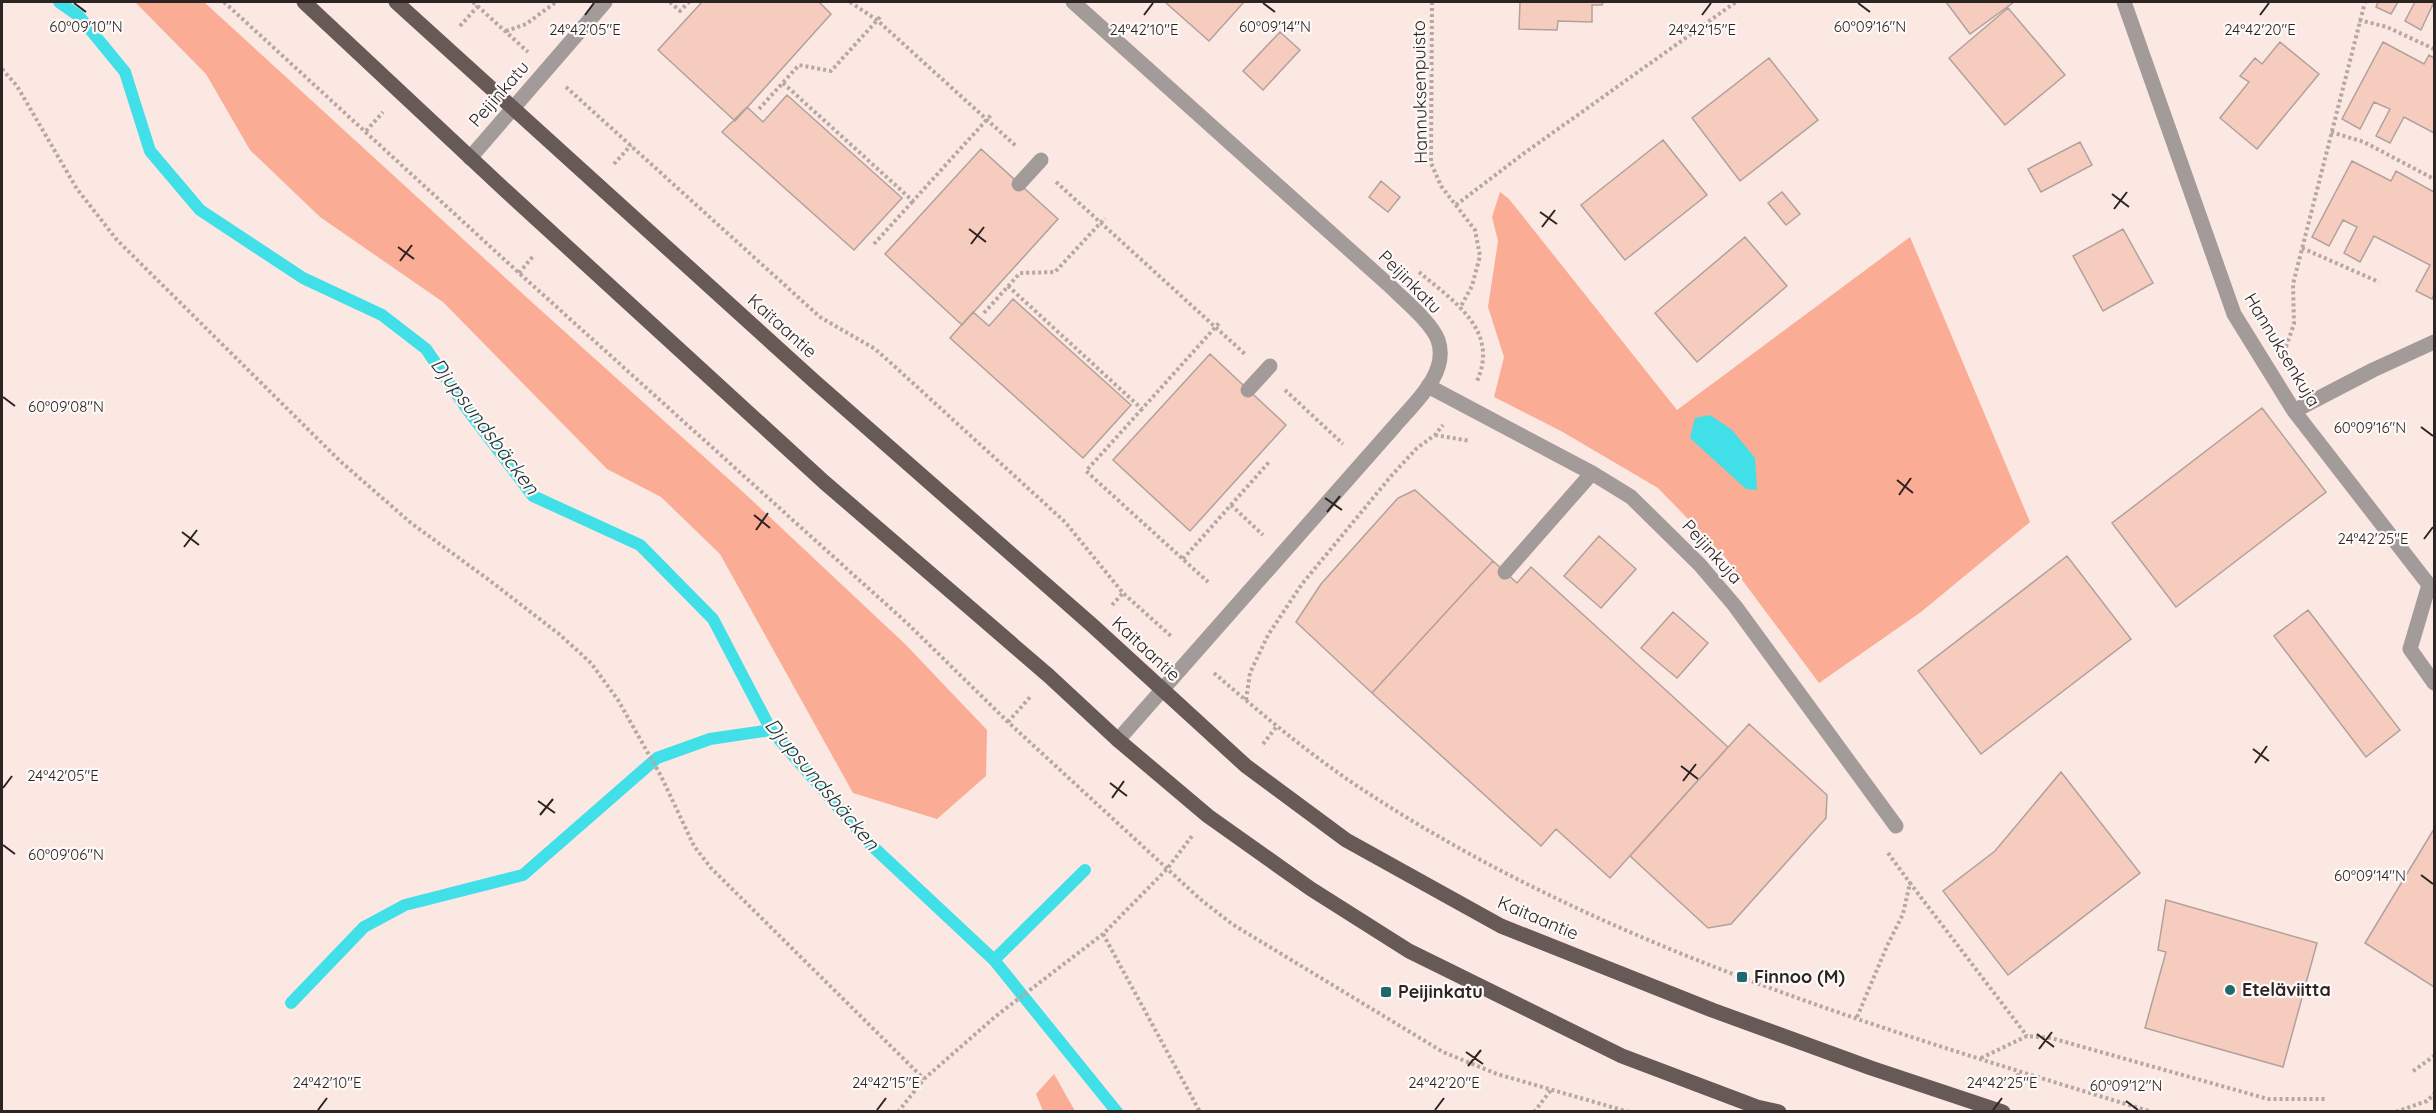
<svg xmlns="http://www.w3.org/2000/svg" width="2436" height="1113" font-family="Quicksand,sans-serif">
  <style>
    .green { fill: #faac94 }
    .water { fill: #41dfe8 }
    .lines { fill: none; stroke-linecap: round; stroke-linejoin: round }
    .stream { stroke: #41dfe8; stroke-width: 12 }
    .building { fill: #f6ccbf; stroke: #b2a19b; stroke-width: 1.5 }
    .path { stroke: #b7a7a3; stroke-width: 4; stroke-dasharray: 3 3; stroke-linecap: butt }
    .minor { stroke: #a39b99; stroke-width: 15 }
    .major { stroke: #675955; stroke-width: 15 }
    .ticks { fill: none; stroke: #2b2422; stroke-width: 2 }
    .poi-dot { fill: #1e6a6e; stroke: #fdf9f8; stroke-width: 2 }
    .labels { text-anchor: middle; stroke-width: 4.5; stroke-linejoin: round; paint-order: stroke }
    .street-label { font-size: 18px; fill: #2b2422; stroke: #fdf9f8 }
    .poi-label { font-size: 18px; font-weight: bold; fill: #2b2422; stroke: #fdf9f8; text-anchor: start }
    .water-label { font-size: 20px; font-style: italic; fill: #193233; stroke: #fdf9f8 }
    .ticks-label { font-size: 15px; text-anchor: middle; fill: #2b2422; stroke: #fdf9f8; stroke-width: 4.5; stroke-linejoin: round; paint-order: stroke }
  </style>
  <rect width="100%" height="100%" fill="#fbe8e2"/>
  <path class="green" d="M 135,2 L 204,2 L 535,305 L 742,491 L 905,644 L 987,730 L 986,776 L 937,819 L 853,793 L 720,554 L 661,497 L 607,469 L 443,302 L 320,217 L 250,150 L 206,74 Z
    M 1500,192 L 1509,199 L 1677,410 L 1910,237 L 2030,522 L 1921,612 L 1819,683 L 1725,557 L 1658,488 L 1561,431 L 1494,397 L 1504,357 L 1488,307 L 1498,241 L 1492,217 Z
    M 1054,1074 L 1075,1111 L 1043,1111 L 1036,1094 Z"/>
  <path class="water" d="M 1710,415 L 1732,430 L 1755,458 L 1757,490 L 1746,489 L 1690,438 L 1695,418 Z"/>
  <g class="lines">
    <path class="stream" d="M 59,2 L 79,16 L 125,72 L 150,151 L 200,210 L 303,278 L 382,315 L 426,349 L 467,409 L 533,496 L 640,545 L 713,619 L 771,730 L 870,844 L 994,960 L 1117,1112
      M 994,960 L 1085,870
      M 291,1003 L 364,927 L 405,905 L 523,875 L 657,758 L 710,739 L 771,730"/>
  </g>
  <path class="building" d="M 702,2 L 819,2 L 831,14 L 735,121 L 658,50 Z
    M 1165,2 L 1244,2 L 1209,41 Z
    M 1520,2 L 1603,2 L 1602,5 L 1592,5 L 1592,22 L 1558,21 L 1557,30 L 1519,29 Z
    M 1946,2 L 2014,2 L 1970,34 Z
    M 2378,2 L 2398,2 L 2391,14 L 2376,7 Z
    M 2415,2 L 2434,2 L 2421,30 L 2405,21 Z
    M 2008,8 L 2065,75 L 2005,125 L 1949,58 Z
    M 1280,32 L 1300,50 L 1263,90 L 1243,71 Z
    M 2280,42 L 2319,74 L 2257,149 L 2220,118 L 2249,82 L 2240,76 L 2255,58 L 2262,64 Z
    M 2383,42 L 2424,64 L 2429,55 L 2434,58 L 2434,133 L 2404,117 L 2390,143 L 2376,136 L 2390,109 L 2374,102 L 2360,129 L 2342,119 Z
    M 1769,58 L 1818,120 L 1740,181 L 1692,118 Z
    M 787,95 L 902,198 L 854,250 L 722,132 L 747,107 L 763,122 Z
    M 1663,140 L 1707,195 L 1625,260 L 1581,205 Z
    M 2080,142 L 2092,165 L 2041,192 L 2028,169 Z
    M 981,149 L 1058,219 L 962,325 L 885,254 Z
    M 2352,161 L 2391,181 L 2396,171 L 2434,192 L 2434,294 L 2432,299 L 2416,291 L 2430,265 L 2374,236 L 2360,262 L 2344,253 L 2357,227 L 2343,220 L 2329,246 L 2312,237 Z
    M 1381,181 L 1400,197 L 1388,212 L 1369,197 Z
    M 1782,192 L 1800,214 L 1786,225 L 1768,203 Z
    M 2123,229 L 2153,283 L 2103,311 L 2073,256 Z
    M 1745,237 L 1787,286 L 1697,362 L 1655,313 Z
    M 1013,299 L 1131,405 L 1083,458 L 950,338 L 973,312 L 989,326 Z
    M 1210,354 L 1286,425 L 1190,531 L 1113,460 Z
    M 2262,408 L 2326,492 L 2176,607 L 2112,523 Z
    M 1415,490 L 1493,561 L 1372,693 L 1296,622 L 1321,584 L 1398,498 Z
    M 1599,536 L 1636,569 L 1601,608 L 1564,576 Z
    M 2067,556 L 2131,639 L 1981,754 L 1918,671 Z
    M 1493,561 L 1517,583 L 1531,567 L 1728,747 L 1610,878 L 1556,829 L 1541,846 L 1372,693 Z
    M 2308,610 L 2400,730 L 2366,757 L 2274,636 Z
    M 1673,612 L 1708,643 L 1677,678 L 1641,648 Z
    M 1749,724 L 1827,795 L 1826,818 L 1731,924 L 1708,928 L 1630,856 Z
    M 2061,772 L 2140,873 L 2008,975 L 1943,891 L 1995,851 Z
    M 2434,829 L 2434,987 L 2365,943 Z
    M 2166,900 L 2317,943 L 2283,1067 L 2145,1028 L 2166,952 L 2158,950 Z"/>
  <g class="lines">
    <path class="path" d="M 224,2 L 519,273 L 908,624 L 1008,722 L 1200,899 L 1232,924 L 1443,1052 L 1497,1074 L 1629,1112
      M 473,2 L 528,52
      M 670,2 L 680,11 L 689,2
      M 850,2 L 877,20 L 1017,147
      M 1432,2 L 1431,163 L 1441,186 L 1475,230 L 1480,256 L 1472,286 L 1460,308
      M 2359,20 L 2387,27 L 2434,49
      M 460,26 L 478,6
      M 506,31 L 526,24 L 556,2
      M 2,69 L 17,86 L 77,189 L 117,240 L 340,461 L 411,523 L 489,580 L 559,634 L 591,663 L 618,700 L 661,776 L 694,846 L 711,868 L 924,1079
      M 783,83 L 913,201 L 991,115
      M 566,87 L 820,317 L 875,349 L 892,364 L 1065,522 L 1123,593 L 1172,637
      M 759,109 L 799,65 L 831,71 L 881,16
      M 366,131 L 383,112
      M 2331,132 L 2364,142 L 2434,179
      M 614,164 L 631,145
      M 1056,182 L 1246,355
      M 1456,205 L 1523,154 L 1736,2
      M 874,244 L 913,201
      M 2302,248 L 2379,282
      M 1419,272 C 1453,301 1500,330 1477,381
      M 519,273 L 534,255
      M 1008,286 L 1142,409 L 1220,322
      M 984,313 L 1020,273 L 1055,272 L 1105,218
      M 2286,347 L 2294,324 L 2293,284 L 2365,2
      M 1285,390 L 1343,444
      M 1142,409 L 1086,471 L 1208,582
      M 1435,435 L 1470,441
      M 1231,505 L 1263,535
      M 1183,559 L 1270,461
      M 1112,605 L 1123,593
      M 1214,673 C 1264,716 1316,760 1371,795 C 1608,949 1884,1030 2152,1112
      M 1246,700 L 1250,673 L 1268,635 L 1302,584 L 1392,475 L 1417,448 L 1435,435 L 1443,425
      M 1008,722 L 1031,696
      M 1263,744 L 1277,726
      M 1888,853 L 1910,883
      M 1103,934 L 1200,1112
      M 1857,1017 L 1887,946 L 1903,914 L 1910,883 L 2027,1036
      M 1981,1058 L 2027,1036 L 2051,1038 L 2268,1099 L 2327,1099
      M 2413,1071 L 2434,1056
      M 2015,1088 L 2019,1071
      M 898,1112 L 924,1079 L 996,1016 L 1103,934 L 1167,869 L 1192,836
      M 1534,1112 L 1551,1090
      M 2396,1112 L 2427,1101 L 2434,1094"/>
    <path class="minor" d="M 1073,2 L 1391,287 C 1405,301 1431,322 1438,340 C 1450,374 1412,405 1393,428 L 1118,740
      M 2124,2 L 2234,314 L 2294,411 L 2429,585 L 2410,649 L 2434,683
      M 470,158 L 605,2
      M 1019,184 L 1041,160
      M 1428,386 L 1592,473 L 1631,497 L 1700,565 L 1735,606 L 1896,826
      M 1248,390 L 1270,366
      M 2294,411 L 2373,370 L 2434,342
      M 1505,572 L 1592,473"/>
    <path class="major" d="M 304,2 L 505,190 L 824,482 L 1049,676 L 1118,740 L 1208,816 L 1311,889 L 1409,951 L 1622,1056 L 1757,1107 L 1779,1112
      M 396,2 L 814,381 L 1093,626 L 1246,766 L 1346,840 L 1501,926 L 1712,1010 L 1871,1068 L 2003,1112"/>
  </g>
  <path class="ticks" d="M 74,3 L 86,12M 1263,3 L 1275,12M 1858,3 L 1870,12M 585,15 L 594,3M 1144,15 L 1153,3M 1702,15 L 1711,3M 2260,15 L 2269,3M 2112,194 L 2129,207M 2114,209 L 2127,192M 1540,212 L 1557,224M 1542,227 L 1555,210M 969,229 L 986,242M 971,244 L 984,227M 398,247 L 414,259M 400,261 L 412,245M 3,397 L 15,406M 2421,427 L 2433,436M 1897,480 L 1913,493M 1899,495 L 1911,478M 1325,498 L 1342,510M 1327,512 L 1340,496M 754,515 L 770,528M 756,530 L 768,513M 182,532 L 199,545M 2424,539 L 2433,527M 184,547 L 197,530M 2253,749 L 2269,761M 2255,763 L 2267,746M 1681,766 L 1698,779M 1683,781 L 1696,764M 1110,783 L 1127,796M 3,788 L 12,776M 1112,798 L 1124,781M 538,801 L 555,813M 540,815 L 553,799M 3,845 L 15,854M 2421,875 L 2433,884M 2037,1034 L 2054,1047M 2039,1049 L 2052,1032M 1466,1052 L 1483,1064M 1468,1066 L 1481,1050M 2126,1101 L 2138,1110M 318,1110 L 327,1098M 877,1110 L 886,1098M 1435,1110 L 1444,1098M 1993,1110 L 2002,1098"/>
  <g class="poi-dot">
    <rect x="1736" y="971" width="12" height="12" rx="3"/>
    <circle cx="2230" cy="990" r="6"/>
    <rect x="1380" y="986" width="12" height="12" rx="3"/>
  </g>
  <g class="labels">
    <g class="street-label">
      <text transform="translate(1420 92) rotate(-91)" y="6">Hannuksenpuisto</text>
      <text transform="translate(499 94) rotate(-49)" y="6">Peijinkatu</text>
      <text transform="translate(1410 282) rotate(45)" y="6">Peijinkatu</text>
      <text transform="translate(782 326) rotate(42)" y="6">Kaitaantie</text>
      <text transform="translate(2282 350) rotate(59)" y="6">Hannuksenkuja</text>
      <text transform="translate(1712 552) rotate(48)" y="6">Peijinkuja</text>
      <text transform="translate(1146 649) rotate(43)" y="6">Kaitaantie</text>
      <text transform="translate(1538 918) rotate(23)" y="6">Kaitaantie</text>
    </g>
    <g class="poi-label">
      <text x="1754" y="983">Finnoo (M)</text>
      <text x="2242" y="996">Eteläviitta</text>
      <text x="1398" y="998">Peijinkatu</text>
    </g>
    <g class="water-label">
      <text transform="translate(485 426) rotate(53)" y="7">Djupsundsbäcken</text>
      <text transform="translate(822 784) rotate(50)" y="7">Djupsundsbäcken</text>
    </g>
  </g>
  <g class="ticks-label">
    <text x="86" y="32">60°09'10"N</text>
    <text x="1275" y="32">60°09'14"N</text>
    <text x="1870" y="32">60°09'16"N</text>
    <text x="585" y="35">24°42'05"E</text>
    <text x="1144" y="35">24°42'10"E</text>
    <text x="1702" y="35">24°42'15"E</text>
    <text x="2260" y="35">24°42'20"E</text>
    <text x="66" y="412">60°09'08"N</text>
    <text x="2370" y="433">60°09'16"N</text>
    <text x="2373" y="544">24°42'25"E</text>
    <text x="63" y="781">24°42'05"E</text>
    <text x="66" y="860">60°09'06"N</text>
    <text x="2370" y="881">60°09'14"N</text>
    <text x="327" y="1088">24°42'10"E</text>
    <text x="886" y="1088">24°42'15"E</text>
    <text x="1444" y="1088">24°42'20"E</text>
    <text x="2002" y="1088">24°42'25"E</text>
    <text x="2126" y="1091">60°09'12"N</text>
  </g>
  <rect width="2436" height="1113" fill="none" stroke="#2b2422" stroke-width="6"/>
</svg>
